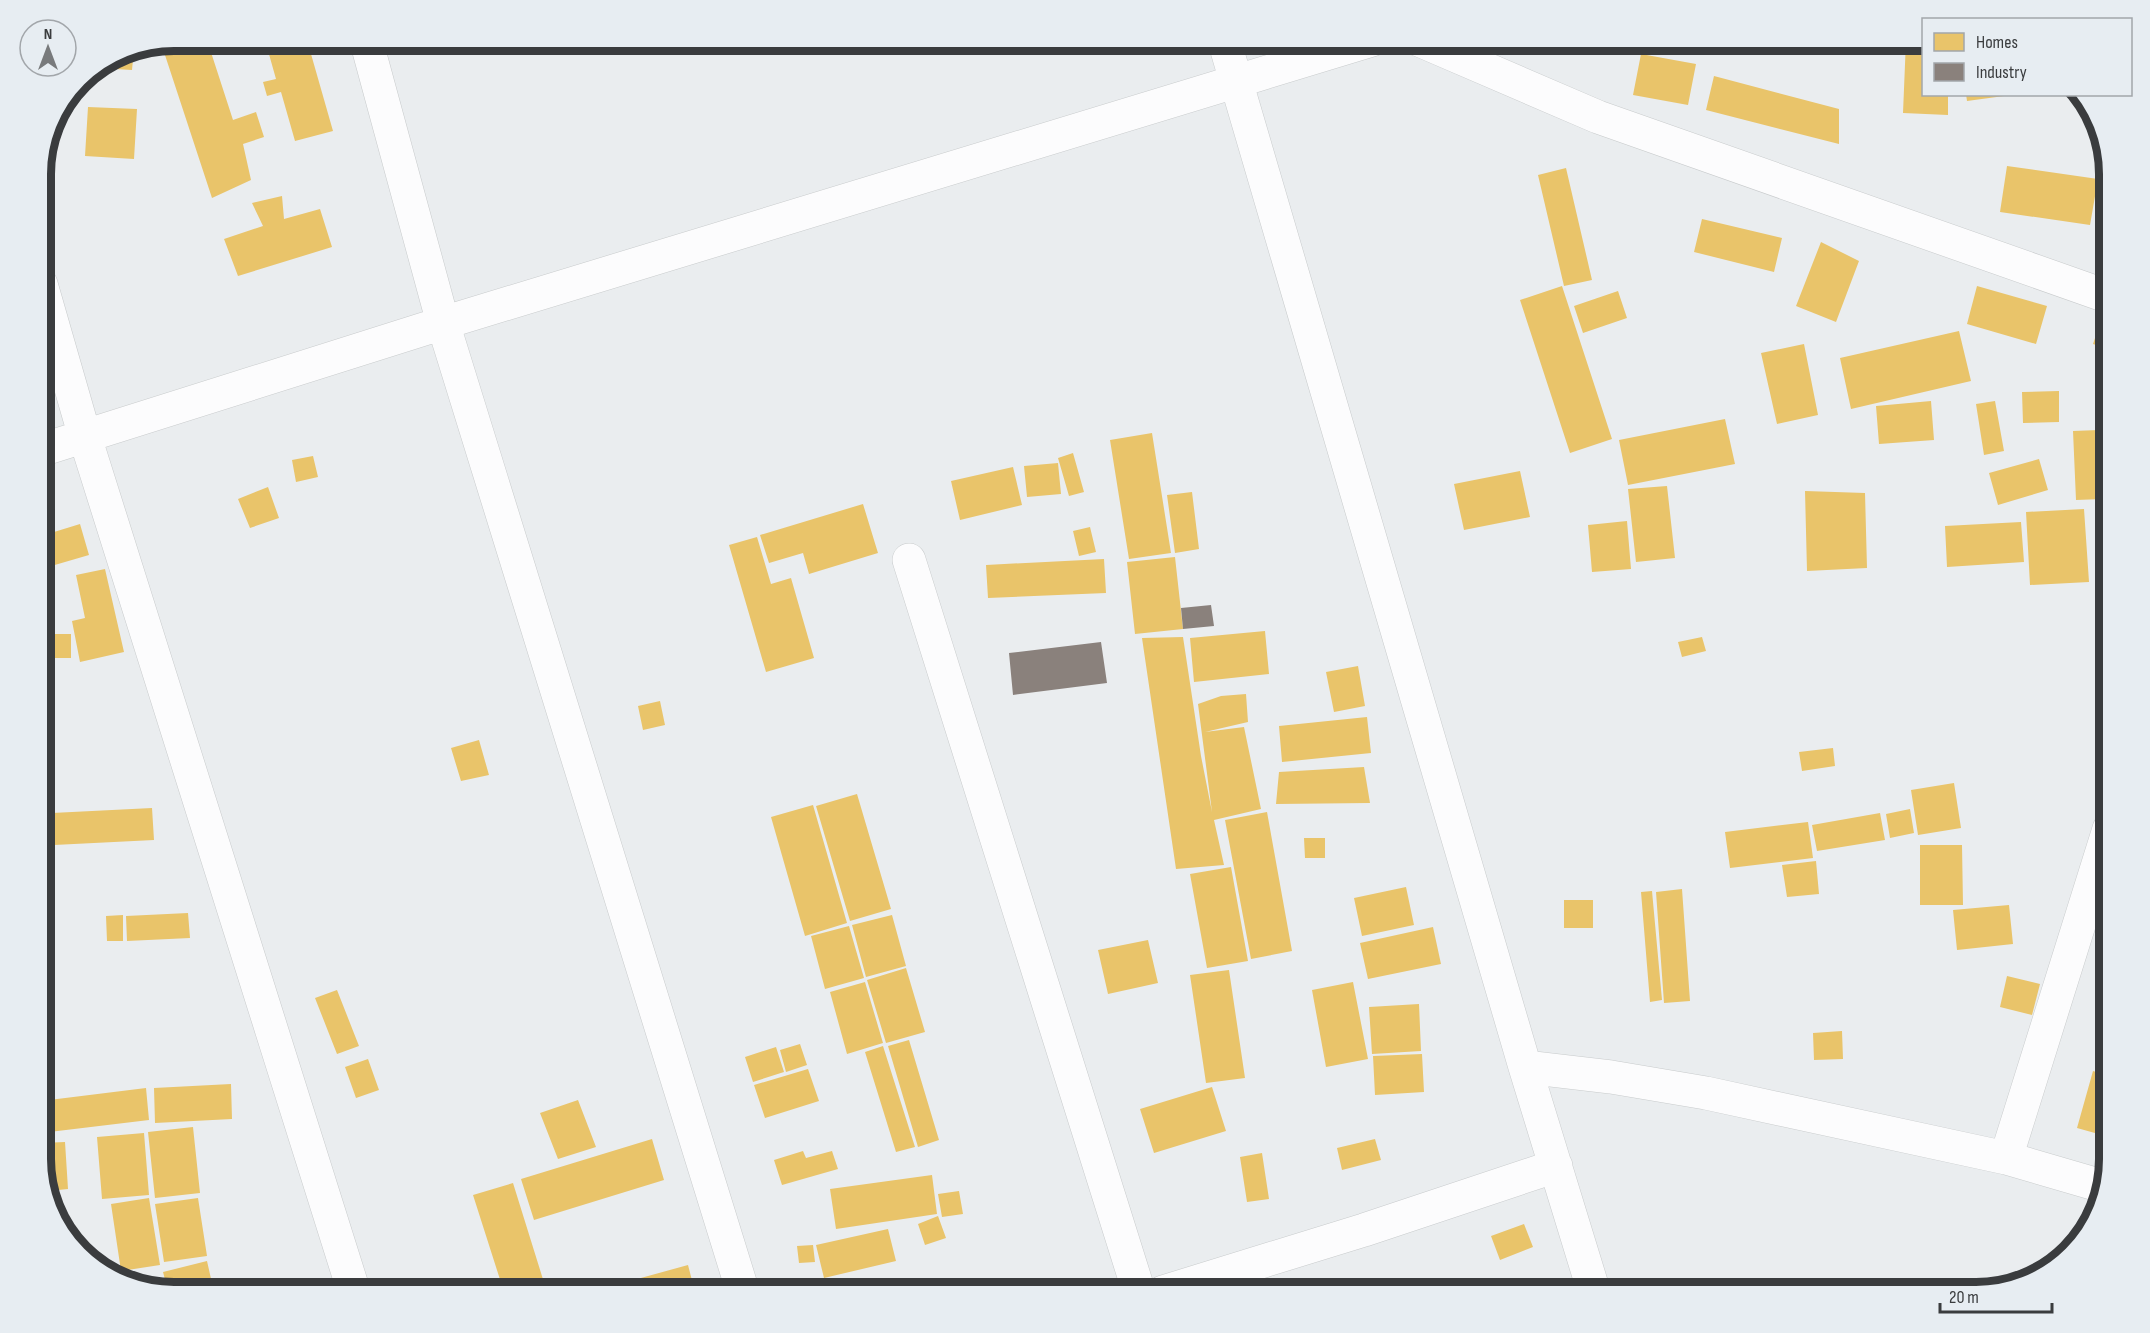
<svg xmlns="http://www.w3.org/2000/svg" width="2150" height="1333" font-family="'Sofia Sans Condensed',sans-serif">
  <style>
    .homes { fill: #e9c46a }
    .industry { fill: #8a817c }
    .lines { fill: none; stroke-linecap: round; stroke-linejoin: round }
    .street-casing { stroke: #c8cbcc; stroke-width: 34 }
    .street { stroke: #fcfcfd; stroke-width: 33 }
    .rim { fill: none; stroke: #3a3c3e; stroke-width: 8 }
  </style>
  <rect width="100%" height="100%" fill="#eaedef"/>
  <path class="homes" d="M 265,40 L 307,40 L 333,131 L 295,141 L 281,92 L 267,96 L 263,82 L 276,79 Z
    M 1906,40 L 1924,40 L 1924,94 L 1948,94 L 1948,115 L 1903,113 Z
    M 208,43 L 233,120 L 256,112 L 264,137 L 243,144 L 251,180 L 212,198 L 163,49 Z
    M 134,49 L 132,70 L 98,68 L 123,51 Z
    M 1641,54 L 1696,64 L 1688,105 L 1633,95 Z
    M 1714,76 L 1839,109 L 1839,144 L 1706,110 Z
    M 1966,94 L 2004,94 L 2004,96 L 1967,101 Z
    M 88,107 L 137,109 L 134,159 L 85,156 Z
    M 2007,166 L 2098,179 L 2090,225 L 2000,212 Z
    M 1566,168 L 1592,280 L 1564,286 L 1538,175 Z
    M 282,196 L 284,219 L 320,209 L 332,247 L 238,276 L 224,239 L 263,226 L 252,203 Z
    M 1702,219 L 1782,238 L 1774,272 L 1694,252 Z
    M 1821,242 L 1859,261 L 1836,322 L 1796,306 Z
    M 1562,286 L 1612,439 L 1570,453 L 1520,300 Z
    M 1977,286 L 2047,306 L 2036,344 L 1967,324 Z
    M 1618,291 L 1627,318 L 1583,333 L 1574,306 Z
    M 2101,320 L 2109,322 L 2109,349 L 2093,344 Z
    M 1959,331 L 1971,381 L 1851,409 L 1840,358 Z
    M 1804,344 L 1818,415 L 1777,424 L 1761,353 Z
    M 2059,391 L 2059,422 L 2023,423 L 2022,392 Z
    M 1931,401 L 1934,440 L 1879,444 L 1876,406 Z
    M 1995,401 L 2004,451 L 1984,455 L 1976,404 Z
    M 1725,419 L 1735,464 L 1628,485 L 1619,440 Z
    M 2099,430 L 2103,499 L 2076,500 L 2073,431 Z
    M 1152,433 L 1171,553 L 1129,559 L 1110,440 Z
    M 1073,453 L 1084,492 L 1069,496 L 1058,458 Z
    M 313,456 L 318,477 L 296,482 L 292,460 Z
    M 2039,459 L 2048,490 L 1998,505 L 1989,473 Z
    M 1058,463 L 1061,494 L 1027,497 L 1024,466 Z
    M 2109,463 L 2109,493 L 2108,493 L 2102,465 Z
    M 1013,467 L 1022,505 L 960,520 L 951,481 Z
    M 1520,471 L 1530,517 L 1464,530 L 1454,484 Z
    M 1667,486 L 1675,558 L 1636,562 L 1628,489 Z
    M 268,487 L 279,518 L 250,528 L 238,499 Z
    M 1805,491 L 1865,493 L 1867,568 L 1807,571 Z
    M 1192,492 L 1199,549 L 1175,553 L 1167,495 Z
    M 863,504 L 878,553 L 809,574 L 803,553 L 769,563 L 760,535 Z
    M 2084,509 L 2089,582 L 2030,585 L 2026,512 Z
    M 1627,521 L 1631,569 L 1592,572 L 1588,525 Z
    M 2021,522 L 2024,562 L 1947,567 L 1945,526 Z
    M 80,524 L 89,555 L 41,569 L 41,536 Z
    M 1090,527 L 1096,552 L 1079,556 L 1073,531 Z
    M 757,537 L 771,584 L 791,578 L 814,658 L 766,672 L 729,545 Z
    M 1175,557 L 1183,629 L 1135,634 L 1127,562 Z
    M 1104,559 L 1106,593 L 988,598 L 986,565 Z
    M 105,569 L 124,652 L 80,662 L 72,621 L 85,618 L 76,575 Z
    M 41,606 L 49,606 L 49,630 L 41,630 Z
    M 1265,631 L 1269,674 L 1194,682 L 1190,638 Z
    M 46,634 L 71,634 L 71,658 L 46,658 Z
    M 1183,637 L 1201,756 L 1212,812 L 1198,704 L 1221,696 L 1246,694 L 1248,722 L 1205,732 L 1244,727 L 1261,809 L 1214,820 L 1224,865 L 1176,869 L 1142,638 Z
    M 1702,637 L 1706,651 L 1682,657 L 1678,642 Z
    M 1358,666 L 1365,706 L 1334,712 L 1326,672 Z
    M 660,701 L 665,725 L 643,730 L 638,706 Z
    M 1367,717 L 1371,753 L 1282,762 L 1279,726 Z
    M 479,740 L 489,775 L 461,781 L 451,748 Z
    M 1833,748 L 1835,766 L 1802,771 L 1799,752 Z
    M 1364,767 L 1370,803 L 1276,804 L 1279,772 Z
    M 1954,783 L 1961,828 L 1918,835 L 1911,790 Z
    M 857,794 L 891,909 L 850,921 L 816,806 Z
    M 813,805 L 847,923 L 805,936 L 771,817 Z
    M 152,808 L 154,840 L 54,845 L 52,813 Z
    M 1910,809 L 1914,833 L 1890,838 L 1886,814 Z
    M 1267,812 L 1292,951 L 1251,959 L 1225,820 Z
    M 1880,813 L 1885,840 L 1817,851 L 1812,825 Z
    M 1808,822 L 1813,858 L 1730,868 L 1725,832 Z
    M 1304,838 L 1325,838 L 1325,858 L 1305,858 Z
    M 1920,845 L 1962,845 L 1963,905 L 1920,905 Z
    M 1816,861 L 1819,894 L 1787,897 L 1782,865 Z
    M 1231,867 L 1248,961 L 1207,968 L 1190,874 Z
    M 1406,887 L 1414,925 L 1362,936 L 1354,898 Z
    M 1682,889 L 1690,1001 L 1664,1003 L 1656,892 Z
    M 1652,891 L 1662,1000 L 1650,1002 L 1641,892 Z
    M 1564,900 L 1593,900 L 1593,928 L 1564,928 Z
    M 2009,905 L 2013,944 L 1957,950 L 1953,910 Z
    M 188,913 L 190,938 L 127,941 L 126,916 Z
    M 123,915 L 123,941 L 107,941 L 106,916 Z
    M 892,915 L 906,966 L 866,977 L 852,925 Z
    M 41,921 L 42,921 L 44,946 L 41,947 Z
    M 849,926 L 864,978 L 825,989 L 811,936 Z
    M 1433,927 L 1441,964 L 1368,979 L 1360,943 Z
    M 1148,940 L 1158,983 L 1108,994 L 1098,950 Z
    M 906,968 L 925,1032 L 886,1043 L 867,980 Z
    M 1229,970 L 1245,1078 L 1206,1083 L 1190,975 Z
    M 2007,976 L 2040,984 L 2032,1015 L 2000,1007 Z
    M 865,982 L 883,1043 L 847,1054 L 830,992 Z
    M 1353,982 L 1368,1059 L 1326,1067 L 1312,990 Z
    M 337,990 L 359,1046 L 337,1054 L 315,998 Z
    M 1419,1004 L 1421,1051 L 1372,1054 L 1369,1007 Z
    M 1842,1031 L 1843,1059 L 1814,1060 L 1813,1033 Z
    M 909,1040 L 939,1140 L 918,1147 L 888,1046 Z
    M 800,1044 L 807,1065 L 786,1072 L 780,1050 Z
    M 883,1046 L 915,1147 L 896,1152 L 865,1052 Z
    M 776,1047 L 784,1072 L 753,1082 L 745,1057 Z
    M 1422,1054 L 1424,1092 L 1375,1095 L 1373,1056 Z
    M 368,1059 L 379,1090 L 356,1098 L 345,1067 Z
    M 808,1069 L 819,1101 L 765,1118 L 754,1085 Z
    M 2093,1071 L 2109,1076 L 2109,1109 L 2102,1135 L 2077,1128 Z
    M 231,1084 L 232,1119 L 155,1123 L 154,1088 Z
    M 1212,1087 L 1226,1131 L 1154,1153 L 1140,1109 Z
    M 146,1088 L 149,1120 L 41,1133 L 41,1101 Z
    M 578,1100 L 596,1147 L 558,1159 L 540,1113 Z
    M 193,1127 L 200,1193 L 155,1198 L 148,1132 Z
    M 144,1133 L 149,1195 L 102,1199 L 97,1137 Z
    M 652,1139 L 664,1180 L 534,1220 L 521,1179 Z
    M 1375,1139 L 1381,1160 L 1342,1170 L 1337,1148 Z
    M 65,1142 L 68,1189 L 48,1191 L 46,1171 L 42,1171 L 41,1167 L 41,1143 Z
    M 803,1151 L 806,1158 L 832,1151 L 838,1169 L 782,1185 L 774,1160 Z
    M 1262,1153 L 1269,1199 L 1247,1202 L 1240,1157 Z
    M 932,1175 L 937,1214 L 836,1229 L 830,1189 Z
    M 513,1183 L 546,1289 L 535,1292 L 504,1292 L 473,1195 Z
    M 959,1191 L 963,1214 L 942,1217 L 938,1194 Z
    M 149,1198 L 160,1265 L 121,1271 L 111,1204 Z
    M 198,1198 L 207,1256 L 164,1262 L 155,1204 Z
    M 938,1216 L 946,1238 L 925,1245 L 918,1224 Z
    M 1524,1224 L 1533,1247 L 1500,1260 L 1491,1236 Z
    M 888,1229 L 896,1261 L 824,1278 L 816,1245 Z
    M 813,1245 L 815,1262 L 799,1263 L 797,1246 Z
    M 207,1261 L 214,1292 L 168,1291 L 163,1272 Z
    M 688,1265 L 695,1292 L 590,1292 Z"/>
  <path class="industry" d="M 1211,605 L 1214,626 L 1183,629 L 1181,608 Z
    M 1101,642 L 1107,683 L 1013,695 L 1009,653 Z"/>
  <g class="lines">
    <g class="street-casing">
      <path id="street" d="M 366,40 L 443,323 L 743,1292
        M 1224,40 L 1525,1067 L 1594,1292
        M 1419,40 L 1598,117 L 2109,297
        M 41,284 L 85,437 L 354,1292
        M 41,450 L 443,323 L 1372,40
        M 909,560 L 1139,1292
        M 1525,1067 L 1611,1077 L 1706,1093 L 2006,1158 L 2102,1186
        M 2006,1158 L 2109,829
        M 1163,1292 L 1364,1230 L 1556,1166"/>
    </g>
    <use href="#street" class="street"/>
  </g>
  <path d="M0 0H2150V1333H0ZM174 51H1976A123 123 0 0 1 2099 174V1159A123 123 0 0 1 1976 1282H174A123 123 0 0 1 51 1159V174A123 123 0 0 1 174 51Z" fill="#e7edf2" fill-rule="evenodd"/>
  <path class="rim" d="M174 51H1976A123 123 0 0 1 2099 174V1159A123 123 0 0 1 1976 1282H174A123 123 0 0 1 51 1159V174A123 123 0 0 1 174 51Z"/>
  <rect x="1922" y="18" width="210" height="78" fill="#e7edf2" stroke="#a2a6aa" stroke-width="1.5"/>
  <rect x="1934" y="33" width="30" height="18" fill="#e9c46a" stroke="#a2a6aa" stroke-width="1.5"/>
  <text x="1976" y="48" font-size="18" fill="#3a3c3e">Homes</text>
  <rect x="1934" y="63" width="30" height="18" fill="#8a817c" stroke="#a2a6aa" stroke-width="1.5"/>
  <text x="1976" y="78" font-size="18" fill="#3a3c3e">Industry</text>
  <g transform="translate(48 48)"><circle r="28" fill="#e7edf2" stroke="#a2a6aa" stroke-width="1.5"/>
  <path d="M0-4.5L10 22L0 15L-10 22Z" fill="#787a7c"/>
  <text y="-9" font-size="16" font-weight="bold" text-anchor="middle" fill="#3a3c3e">N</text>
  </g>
  <path d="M1940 1303v9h112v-9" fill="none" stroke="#3a3c3e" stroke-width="3"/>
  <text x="1949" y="1303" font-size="18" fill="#3a3c3e" stroke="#e7edf2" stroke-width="4.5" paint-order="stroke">20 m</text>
</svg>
